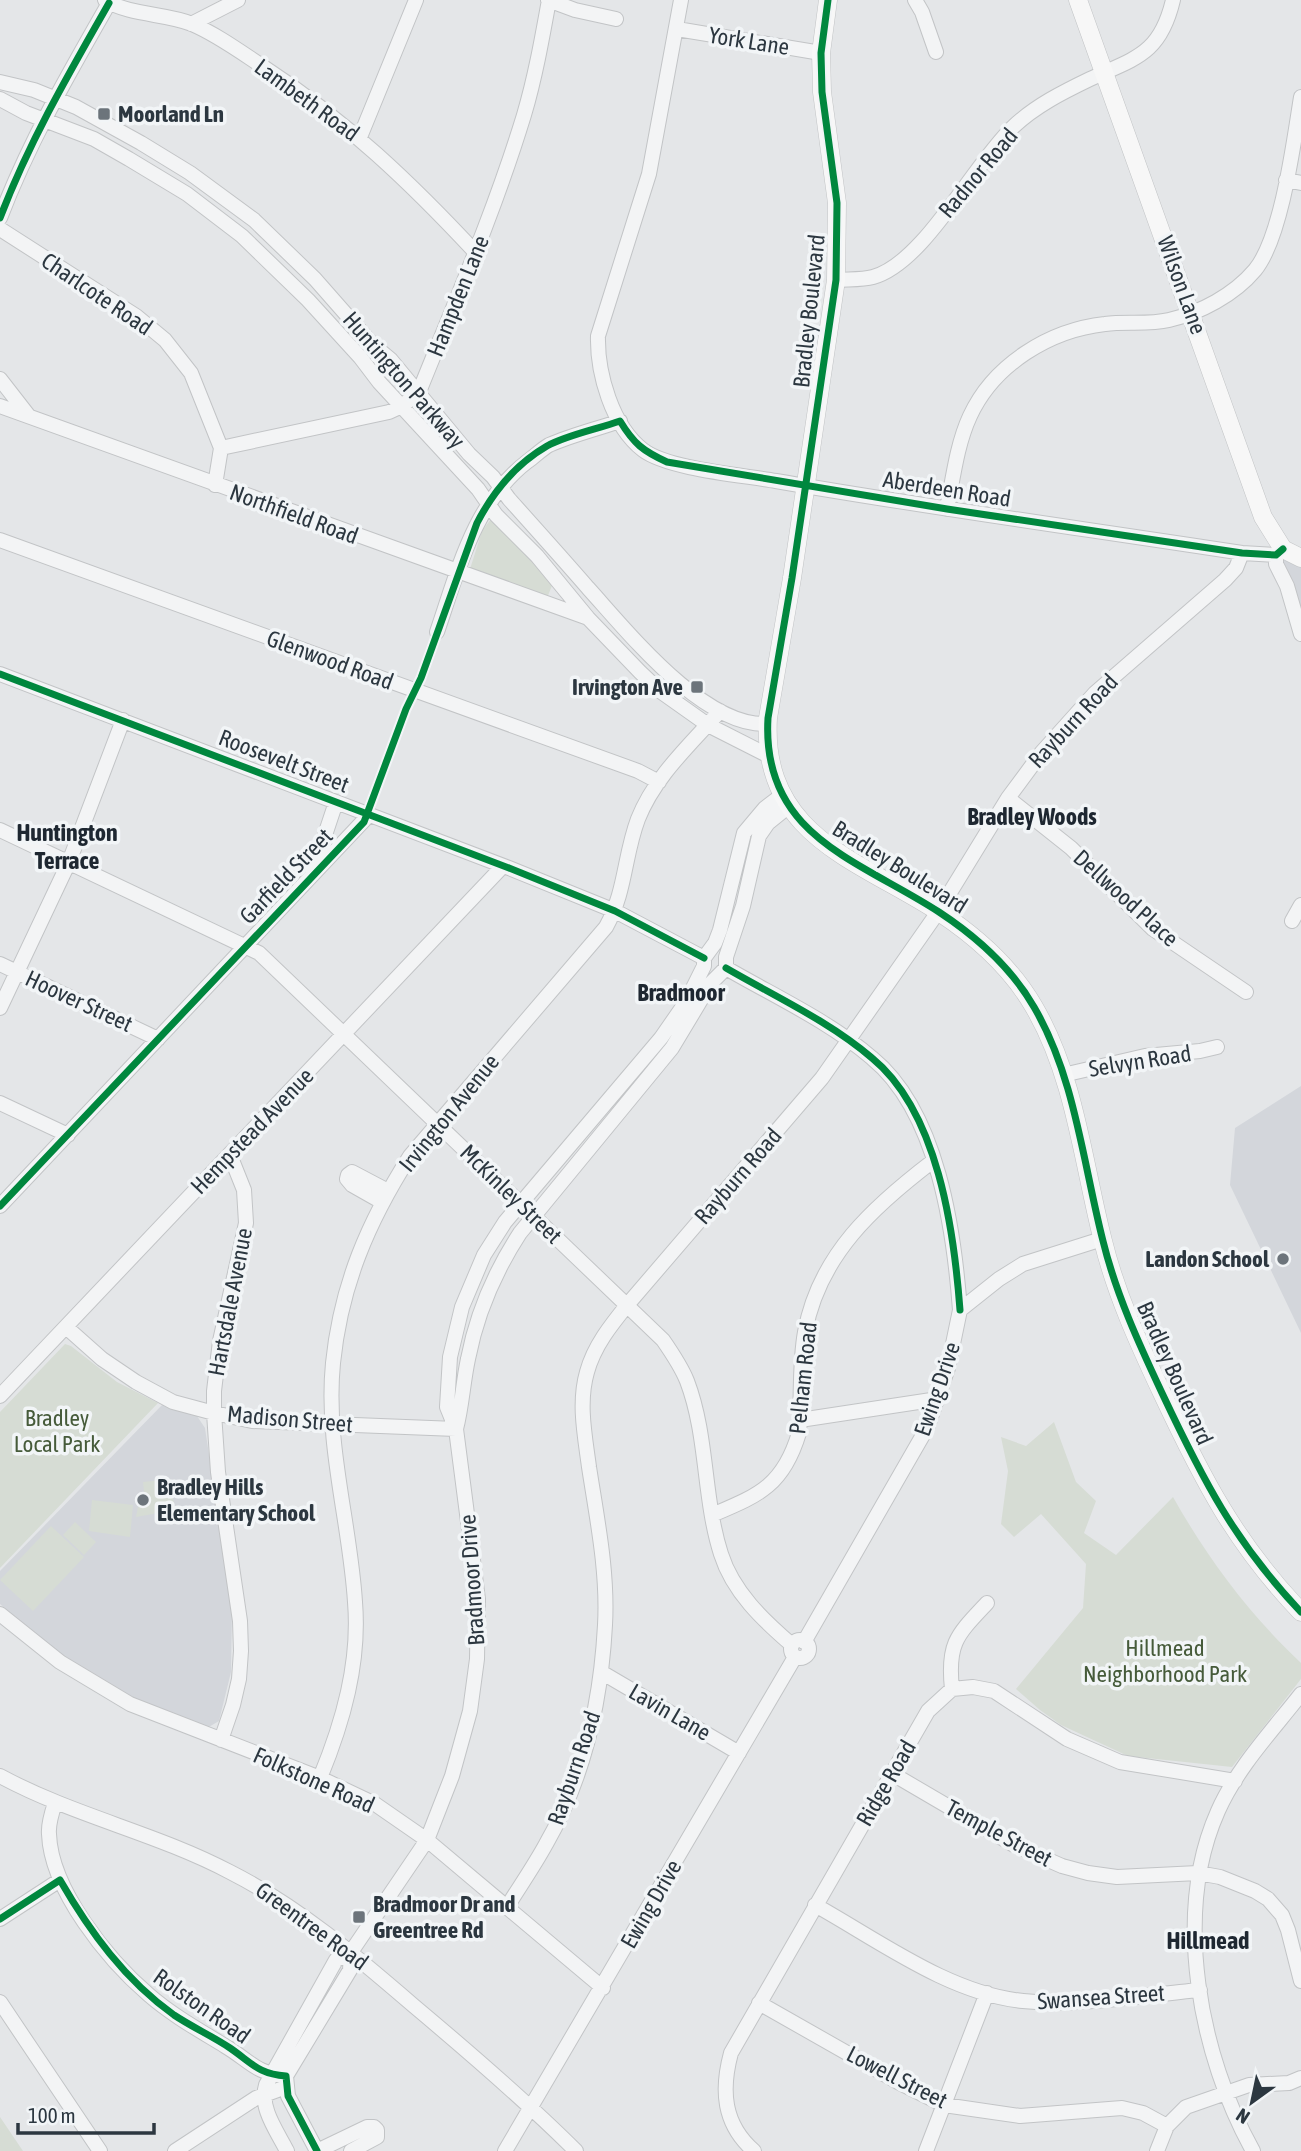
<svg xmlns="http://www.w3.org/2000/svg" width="1301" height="2151" font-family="'Asap Condensed',sans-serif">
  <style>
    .built { fill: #d3d6db }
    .green { fill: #d6dcd4 }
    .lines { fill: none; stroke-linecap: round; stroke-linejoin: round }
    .minor-casing { stroke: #c2c4c6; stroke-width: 16 }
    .major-casing { stroke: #c1c3c5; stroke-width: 19 }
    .minor { stroke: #f3f4f5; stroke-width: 14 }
    .major { stroke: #f7f7f7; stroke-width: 18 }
    .cycleway-casing { stroke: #f2f5f7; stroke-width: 11 }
    .cycleway { stroke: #00873e; stroke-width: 7 }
    .poi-dot { fill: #6c747b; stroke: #f2f5f7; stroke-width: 2.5 }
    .labels { text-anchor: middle; stroke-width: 7; stroke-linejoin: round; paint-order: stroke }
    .street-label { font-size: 23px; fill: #2c3740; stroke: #f2f5f7 }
    .poi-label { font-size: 23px; font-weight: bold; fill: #2c3740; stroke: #f2f5f7; text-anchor: start }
    .park-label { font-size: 23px; fill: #465b3a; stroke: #f2f5f7 }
    .neighbourhood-label { font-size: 24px; font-weight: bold; fill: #1e2731; stroke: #f2f5f7 }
  </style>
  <rect width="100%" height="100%" fill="#e4e6e8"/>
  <path class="built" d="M 1284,560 L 1301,562 L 1301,619 L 1282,564 Z
    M 1301,1086 L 1301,1333 L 1230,1185 L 1235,1128 Z
    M 163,1404 L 197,1416 L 205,1428 L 232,1608 L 231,1672 L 219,1721 L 207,1728 L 144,1703 L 79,1667 L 45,1644 L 0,1604 L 0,1571 Z"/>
  <path class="green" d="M 491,519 L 553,583 L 547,598 L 470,569 L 482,531 Z
    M 65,1344 L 71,1346 L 117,1382 L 158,1403 L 0,1568 L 0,1412 Z
    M 1054,1422 L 1076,1482 L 1096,1501 L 1084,1533 L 1116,1555 L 1173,1497 C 1208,1559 1249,1614 1301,1663 L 1301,1679 L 1232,1767 L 1128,1756 L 1061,1725 L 1040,1710 L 1016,1689 L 1083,1608 L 1086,1564 L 1041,1514 L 1014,1537 L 1001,1524 L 1008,1471 L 1001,1437 L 1026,1446 Z
    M 170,1479 L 175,1510 L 136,1517 L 138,1507 L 145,1501 L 143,1482 Z
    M 92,1500 L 133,1505 L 130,1537 L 89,1531 Z
    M 75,1522 L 96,1542 L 84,1555 L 63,1535 Z
    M 51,1526 L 84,1557 L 33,1611 L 0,1580 Z
    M 0,2117 L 23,2151 L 0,2151 Z"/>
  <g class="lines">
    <g class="minor-casing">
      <path id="minor" d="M 105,0 C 131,16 165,13 192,24 C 218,35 242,53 265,68 C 345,120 412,184 477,254
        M 548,0 L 575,10 L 616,19
        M 681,0 L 649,174 L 598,336 C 597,373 612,426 643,450 C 668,469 742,475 776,481 C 931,508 1086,529 1242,553 L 1276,555 L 1283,549
        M 915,0 L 922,12 L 936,52
        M 191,24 L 238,0
        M 677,29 L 821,53
        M 0,82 L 34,90 L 76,107 L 141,143 L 190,173 L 254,220 L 315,279 L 373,345 L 391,360 L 469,454 L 493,477 L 509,499 C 535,528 562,558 588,588 C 628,632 704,728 768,724
        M 0,99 L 26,113 L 94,139 L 129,159 L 187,194 L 242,236 L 308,300 L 360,357 L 379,382 L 478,489 L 496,515 L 537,556 L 588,618 L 640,672 L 660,691 L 708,725 L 771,757
        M 360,137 L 416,0
        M 1286,180 L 1301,183
        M 0,218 C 29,142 69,73 109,3
        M 0,229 L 136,316 L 165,340 L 191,373 L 221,448 L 215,485
        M 836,280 C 848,279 862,280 873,277 C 924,263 973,165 1013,127 C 1035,106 1063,92 1090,79 C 1135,58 1160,55 1173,0
        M 0,379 L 28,415
        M 0,406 L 588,618
        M 221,448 L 389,412 L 402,406 L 419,392 C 456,300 495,210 524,115 C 535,78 542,39 549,0
        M 947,509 C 953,478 957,444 970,416 C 994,364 1050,330 1105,324 C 1126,321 1148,325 1169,320 C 1200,313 1234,295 1255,270 C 1282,237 1294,140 1301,97
        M 0,540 L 638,771 L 659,782
        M 1276,555 L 1276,564 L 1287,586 L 1301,634
        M 437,632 C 458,571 474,502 528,461 C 535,456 542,449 549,445 C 572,435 597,429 620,421
        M 0,674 L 509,868 L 615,911 L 704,958
        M 1008,798 L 1071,848 L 1153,929 L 1246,992
        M 0,830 L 259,953 L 663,1340 C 672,1353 681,1366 687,1381 C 708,1436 703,1498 721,1554 C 733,1592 763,1620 792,1645
        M 312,874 L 336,802
        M 1292,921 L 1301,905
        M 0,964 L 158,1039
        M 726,968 C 774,996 829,1021 872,1058 C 938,1112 954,1230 960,1310
        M 0,1008 L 69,862 L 123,720
        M 1063,1075 L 1145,1056 L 1200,1051 L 1217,1047
        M 0,1103 L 68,1135
        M 382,1202 L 352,1185 L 347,1179 L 348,1175 L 352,1172 L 388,1191
        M 0,1206 L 369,815
        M 66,1327 L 102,1359 L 136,1382 L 173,1402 L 214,1413 L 252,1421 L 456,1429
        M 0,1396 L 503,866
        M 800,1420 L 938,1399
        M 456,1429 C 462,1406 463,1382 468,1359 C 477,1312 494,1273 520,1233 L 672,1048 L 711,983 L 726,968 L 726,957 L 743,906 L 759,836 L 768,823 L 789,806
        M 712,1515 C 759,1495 783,1486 799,1433 C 802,1399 799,1365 805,1332 C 819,1255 874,1206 933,1161
        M 0,1614 L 60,1662 L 130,1704 L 320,1778 L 375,1804 L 427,1840 L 603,1988
        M791 1649a9 9 0 1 1 18 0a9 9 0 1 1-18 0Z
        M 804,1642 L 927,1428 L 948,1368 L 960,1310 L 999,1279 L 1023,1264 L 1102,1239
        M 601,1672 L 739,1753
        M 952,1689 C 947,1643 957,1635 987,1603
        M 221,1740 L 233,1705 L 239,1679 L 241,1651 L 240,1621 L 218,1472 L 214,1413 L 214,1391 L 220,1341 L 246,1223 L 244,1190 L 230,1155
        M 891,1773 L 1014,1845 L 1062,1866 L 1088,1873 L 1117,1877 L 1198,1873 L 1220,1877 L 1255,1891 L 1268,1899 L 1282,1915 L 1288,1930 L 1301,1981
        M 0,1776 C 74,1816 156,1833 230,1872 C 299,1907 356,1956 414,2006 C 470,2053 525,2100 576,2151
        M 320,1778 C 343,1722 360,1663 355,1602 C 350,1522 325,1444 333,1363 C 341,1285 368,1222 410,1156 L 606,927 C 626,891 624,856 638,819 C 655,776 690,745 720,711
        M 55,1803 C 52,1812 48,1824 49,1834 C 51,1890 108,1960 149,1995 C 172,2015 199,2030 225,2046 C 249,2060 256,2074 286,2076
        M 815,1905 C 878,1940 950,1994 1023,2001 C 1081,2007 1142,1995 1200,1990
        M 507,1907 C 520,1886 534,1866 546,1844 C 584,1778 601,1700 605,1625 C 608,1572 597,1519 589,1467 C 585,1436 578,1403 587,1372 C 594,1346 611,1325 628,1304 L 822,1078 L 938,912 L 1008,798 L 1042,752 L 1095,693 L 1225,580 L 1236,568 L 1242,553
        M 0,1919 L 60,1880
        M 0,2002 L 100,2151
        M 759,2003 L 898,2082 L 944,2105 L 1020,2116 L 1122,2108 L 1143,2113 L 1167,2126
        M 175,2151 L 256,2098 L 286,2087
        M 287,2151 C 277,2131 259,2108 266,2085 L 336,1960 L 351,1952
        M 351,2151 L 377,2137 L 377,2130 L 374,2127 L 367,2127 L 317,2151 L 288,2096 L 286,2076 L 350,1970 L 351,1952 L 427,1840 L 452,1776 L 470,1711 L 477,1659 L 478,1599 L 456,1429 L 447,1407 L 450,1357 L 462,1307 L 484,1255 L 505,1222 L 661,1038 L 686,1002 L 704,966 L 704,958 L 715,943 L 720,930 L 744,833 L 765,808 L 782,795
        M 505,2151 L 795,1657
        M 754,2151 C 723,2124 721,2090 731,2053 L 928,1711 L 952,1689 L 973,1687 L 994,1691 L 1067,1739 L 1120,1762 L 1235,1781
        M 926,2151 L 987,1993
        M 1157,2151 L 1167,2126 L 1186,2107 L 1249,2085 L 1289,2083 L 1301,2078
        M 1253,2151 C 1200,2056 1172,1914 1218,1811 C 1237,1768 1272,1731 1301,1694"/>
    </g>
    <g class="major-casing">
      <path id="major" d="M 828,0 L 821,53 L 822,92 L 837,203 L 836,280 L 792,578 L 768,718 C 761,836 859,860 939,912 C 977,937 1011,967 1034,1007 C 1075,1077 1083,1163 1103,1241 C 1116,1294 1139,1344 1162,1393 C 1202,1478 1235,1543 1301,1612
        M 1078,0 L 1263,517 L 1283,549 L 1301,558"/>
    </g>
    <use href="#minor" class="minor"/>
    <use href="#major" class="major"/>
    <g class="cycleway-casing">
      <path id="cycleway" d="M 828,0 L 821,53 L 822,92 L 837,203 L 836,280 L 792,578 L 768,718 C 761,836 859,860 939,912 C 977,937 1011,967 1034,1007 C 1075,1077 1083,1163 1103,1241 C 1116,1294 1139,1344 1162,1393 C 1202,1478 1235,1543 1301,1612
        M 0,218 C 29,142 69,73 109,3
        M 0,674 L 509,868 L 615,911 L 704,958
        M 726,968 C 774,996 829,1021 872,1058 C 938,1112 954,1230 960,1310
        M 0,1206 L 364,822 L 406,709 L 421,678 L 477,523 C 493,492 516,464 547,446 C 567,435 598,429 620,421 C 634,444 643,451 667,462 L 947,509 L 1242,553 L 1276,555 L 1283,549
        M 0,1919 L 60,1880 C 90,1932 125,1980 174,2015 C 192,2027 212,2036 230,2048 C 252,2063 258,2074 286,2076 L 288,2096 L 317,2151"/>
    </g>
    <use href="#cycleway" class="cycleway"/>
  </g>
  <g class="poi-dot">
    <rect x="97" y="107" width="14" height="14" rx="3.5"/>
    <rect x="690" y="680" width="14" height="14" rx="3.5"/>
    <circle cx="1283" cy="1259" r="7"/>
    <circle cx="143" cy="1500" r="7"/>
    <rect x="352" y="1910" width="14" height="14" rx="3.5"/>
  </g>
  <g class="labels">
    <g class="street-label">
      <text transform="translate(749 41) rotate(9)" y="8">York Lane</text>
      <text transform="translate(307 100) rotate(36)" y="8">Lambeth Road</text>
      <text transform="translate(978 173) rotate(-50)" y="8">Radnor Road</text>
      <text transform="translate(1182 285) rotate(70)" y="8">Wilson Lane</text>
      <text transform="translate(97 294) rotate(34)" y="8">Charlcote Road</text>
      <text transform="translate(458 296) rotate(-68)" y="8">Hampden Lane</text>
      <text transform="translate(809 311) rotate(-84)" y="8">Bradley Boulevard</text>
      <text transform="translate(404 380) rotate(49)" y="8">Huntington Parkway</text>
      <text transform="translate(947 489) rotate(9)" y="8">Aberdeen Road</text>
      <text transform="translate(294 514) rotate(20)" y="8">Northfield Road</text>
      <text transform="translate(330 660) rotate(20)" y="8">Glenwood Road</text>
      <text transform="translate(1073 721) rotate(-47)" y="8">Rayburn Road</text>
      <text transform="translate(284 761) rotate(21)" y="8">Roosevelt Street</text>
      <text transform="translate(900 867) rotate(32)" y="8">Bradley Boulevard</text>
      <text transform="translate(286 876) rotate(-46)" y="8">Garfield Street</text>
      <text transform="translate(1126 898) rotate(42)" y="8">Dellwood Place</text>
      <text transform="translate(79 1001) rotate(25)" y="8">Hoover Street</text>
      <text transform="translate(1140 1061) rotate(-9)" y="8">Selvyn Road</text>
      <text transform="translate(449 1113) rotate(-51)" y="8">Irvington Avenue</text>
      <text transform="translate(252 1131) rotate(-46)" y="8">Hempstead Avenue</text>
      <text transform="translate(738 1176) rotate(-49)" y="8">Rayburn Road</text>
      <text transform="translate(511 1194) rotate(44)" y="8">McKinley Street</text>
      <text transform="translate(230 1302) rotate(-79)" y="8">Hartsdale Avenue</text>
      <text transform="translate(1175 1373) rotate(66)" y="8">Bradley Boulevard</text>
      <text transform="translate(803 1378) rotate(-84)" y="8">Pelham Road</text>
      <text transform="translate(937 1389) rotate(-71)" y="8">Ewing Drive</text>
      <text transform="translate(290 1419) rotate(5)" y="8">Madison Street</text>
      <text transform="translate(472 1580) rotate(-94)" y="8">Bradmoor Drive</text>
      <text transform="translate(670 1712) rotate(30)" y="8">Lavin Lane</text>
      <text transform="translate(574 1768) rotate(-71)" y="8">Rayburn Road</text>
      <text transform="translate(314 1780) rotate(24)" y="8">Folkstone Road</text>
      <text transform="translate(886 1783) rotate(-60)" y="8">Ridge Road</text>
      <text transform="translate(999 1833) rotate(28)" y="8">Temple Street</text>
      <text transform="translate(651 1904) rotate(-60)" y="8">Ewing Drive</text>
      <text transform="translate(312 1926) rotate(36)" y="8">Greentree Road</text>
      <text transform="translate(1101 1997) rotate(-4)" y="8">Swansea Street</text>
      <text transform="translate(202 2006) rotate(35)" y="8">Rolston Road</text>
      <text transform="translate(897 2077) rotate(27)" y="8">Lowell Street</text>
    </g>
    <g class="poi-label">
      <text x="118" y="122">Moorland Ln</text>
      <text x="683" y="695" text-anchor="end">Irvington Ave</text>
      <text x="1269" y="1267" text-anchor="end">Landon School</text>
      <text x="157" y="1495">Bradley Hills<tspan x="157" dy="26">Elementary School</tspan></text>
      <text x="373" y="1912">Bradmoor Dr and<tspan x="373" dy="26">Greentree Rd</tspan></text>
    </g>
    <g class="park-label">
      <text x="57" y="1426">Bradley<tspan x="57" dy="26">Local Park</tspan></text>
      <text x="1165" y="1656">Hillmead<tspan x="1165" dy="26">Neighborhood Park</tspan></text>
    </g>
    <g class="neighbourhood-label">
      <text x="1032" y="825">Bradley Woods</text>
      <text x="67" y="841">Huntington<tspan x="67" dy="28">Terrace</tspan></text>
      <text x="681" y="1001">Bradmoor</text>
      <text x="1208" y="1949">Hillmead</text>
    </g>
  </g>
  <g transform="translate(1252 2102) rotate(213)" stroke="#f2f5f7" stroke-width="5" paint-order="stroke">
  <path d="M0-5L12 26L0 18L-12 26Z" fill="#2c3740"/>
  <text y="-10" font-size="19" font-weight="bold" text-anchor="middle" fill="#2c3740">N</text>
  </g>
  <path d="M18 2123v10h136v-10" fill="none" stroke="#2c3740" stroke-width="3.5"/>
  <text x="28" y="2123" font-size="21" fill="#2c3740" stroke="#f2f5f7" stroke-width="5" paint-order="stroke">100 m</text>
</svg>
